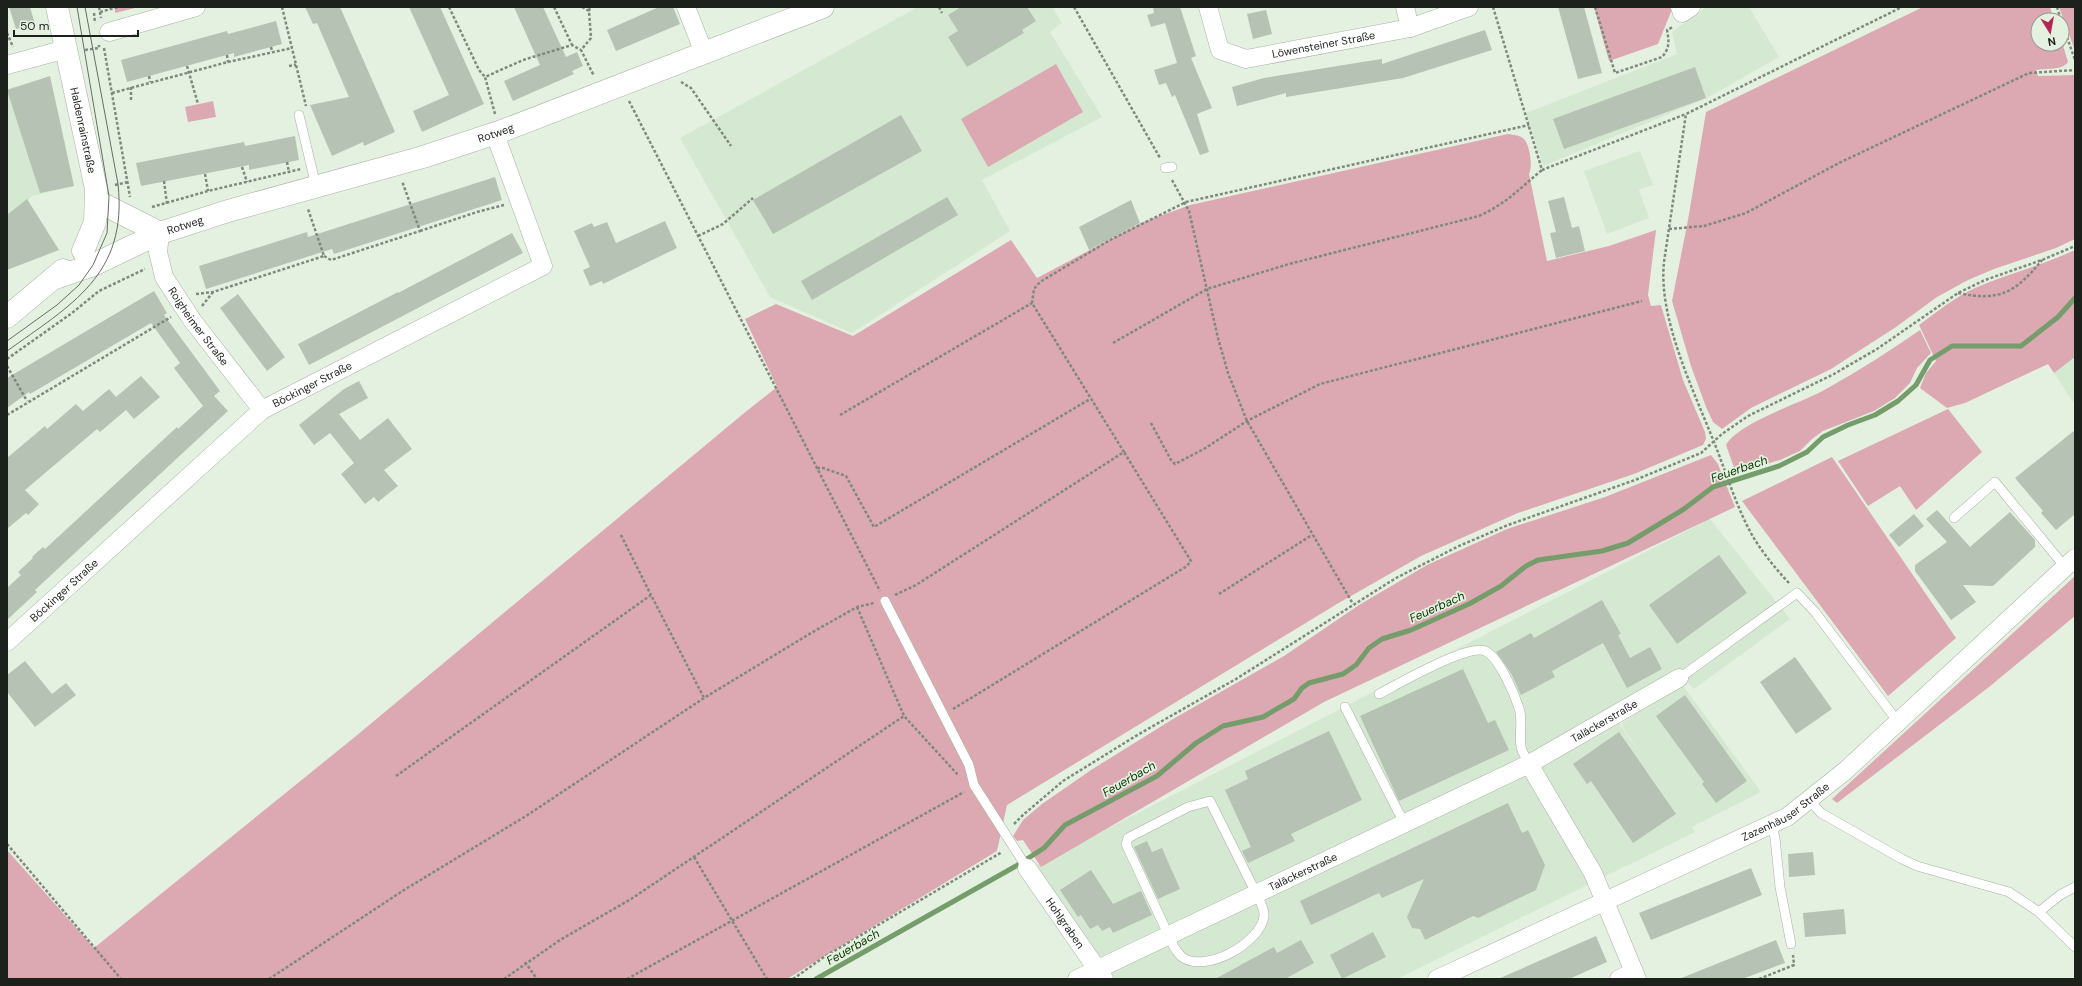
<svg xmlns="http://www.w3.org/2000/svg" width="2082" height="986" font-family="'DM Sans',sans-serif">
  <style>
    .built { fill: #d5e8d1 }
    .green { fill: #dca9b2 }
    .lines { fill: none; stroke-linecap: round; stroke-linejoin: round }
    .stream { stroke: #759d6b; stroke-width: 5 }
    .building { fill: #b6c2b3 }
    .service-casing { stroke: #a6b3a3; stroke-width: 10 }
    .minor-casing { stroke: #a6b3a3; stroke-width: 19 }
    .secondary-casing { stroke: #a6b3a3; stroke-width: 23 }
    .path { stroke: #80897e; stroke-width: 2.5; stroke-dasharray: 3 2; stroke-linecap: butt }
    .service { stroke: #fff; stroke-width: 9 }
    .minor { stroke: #fff; stroke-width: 18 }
    .secondary { stroke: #fff; stroke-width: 22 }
    .tram { stroke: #666d64; stroke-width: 1 }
    .labels { text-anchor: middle; stroke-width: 3.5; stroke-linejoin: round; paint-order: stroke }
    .street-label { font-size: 11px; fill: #1c211b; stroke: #e4f1e1 }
    .water-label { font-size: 12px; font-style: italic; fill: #0a3400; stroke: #e4f1e1 }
  </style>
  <rect width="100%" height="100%" fill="#e4f1e1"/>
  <path class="built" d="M 918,7 L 1052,7 L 1062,23 L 1050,32 L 1102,117 L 982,180 L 1010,231 L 852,333 L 770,297 L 680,138 Z
    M 1706,7 L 1749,7 L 1779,57 L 1707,98 L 1543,166 L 1526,113 L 1677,54 L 1672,32 Z
    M 50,77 L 74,186 L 33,196 L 7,215 L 7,89 Z
    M 1640,151 L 1653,185 L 1639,190 L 1649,218 L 1607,234 L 1584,171 Z
    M 2075,357 L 2075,405 L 2054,373 Z
    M 1710,519 L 1790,619 L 1694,689 L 1684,679 L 1616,719 L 1644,759 L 1621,724 L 1682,684 L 1761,792 L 1692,827 L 1695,832 L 1397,979 L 1097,979 L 1021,873 Z"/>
  <path class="green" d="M 118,7 L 139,7 L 115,13 L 115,8 Z
    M 1594,7 L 1673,7 L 1658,44 L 1609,61 Z
    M 1923,7 L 2050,7 L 2054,20 L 2038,20 L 2038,44 L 2062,44 L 2062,42 L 2068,62 C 2062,71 2045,68 2036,70 L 2038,76 L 2075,75 L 2075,239 L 2056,248 L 1994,269 L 1968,280 L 1937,297 L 1896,327 L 1831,369 L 1751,408 L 1722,429 L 1713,422 L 1706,407 L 1691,366 L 1672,301 L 1688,220 L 1706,112 Z
    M 2059,7 L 2075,7 L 2075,52 L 2074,48 Z
    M 1056,64 L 1083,112 L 988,167 L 961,119 Z
    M 213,101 L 216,117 L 188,122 L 185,107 Z
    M 1508,134 C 1514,135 1520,135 1524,139 C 1530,146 1533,166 1529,174 L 1547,261 L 1609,246 L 1656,230 L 1648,295 L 1651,306 L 1661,305 L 1683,380 L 1705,432 L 1706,439 L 1703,445 L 1634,474 L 1518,513 L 1421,556 L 1337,604 L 1007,805 L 997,851 L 787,979 L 7,979 L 7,850 L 94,948 L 356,736 L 743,414 L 777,387 L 745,319 L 776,304 L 853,336 L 1011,240 L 1037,278 L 1141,223 L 1190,205 Z
    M 2075,250 L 2075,357 L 2054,373 L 2048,364 L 1965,403 L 1947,408 L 1920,388 L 1926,373 L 1936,361 L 1919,325 C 1937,312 1955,297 1975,288 C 2008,274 2043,265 2075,250 Z
    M 1920,330 L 1931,353 L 1917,368 L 1910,383 L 1895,398 L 1874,411 L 1823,431 L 1812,439 L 1800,451 L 1780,460 L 1736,473 L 1726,445 C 1739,422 1802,403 1826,389 C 1858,371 1890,351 1920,330 Z
    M 1948,409 L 1982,452 L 1916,510 L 1900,486 L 1868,506 L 1838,461 Z
    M 1711,455 L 1718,464 L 1735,507 L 1324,702 L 1041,867 L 1023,840 L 1017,841 L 1013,836 L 1023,820 L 1042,804 L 1091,770 L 1173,719 L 1284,656 L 1359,605 L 1427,565 L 1507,529 L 1605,497 Z
    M 1832,457 L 1956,638 L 1888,696 L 1742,501 Z
    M 2075,576 L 2075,616 L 1989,687 L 1837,803 L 1832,799 Z"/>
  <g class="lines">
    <path class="stream" d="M 816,979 L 1016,866 L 1044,848 L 1065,825 L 1157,776 L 1196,743 L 1223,726 L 1263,717 L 1294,699 L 1302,688 L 1309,683 L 1343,674 L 1356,665 L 1369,648 L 1382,639 L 1411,630 L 1469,604 L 1501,586 L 1526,566 L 1538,560 L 1602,551 L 1628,543 L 1684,509 L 1713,487 L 1779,466 L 1807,452 L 1823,437 L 1848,425 L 1875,415 L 1898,401 L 1916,385 L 1930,360 L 1952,346 L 2021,346 L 2058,317 L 2075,298"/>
  </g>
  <path class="building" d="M 9,7 L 30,7 L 35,24 L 16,29 Z
    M 305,7 L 340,7 L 395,132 L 364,146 L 363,142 L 332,156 L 310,105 L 349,97 L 317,23 L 313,24 Z
    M 409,7 L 440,7 L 484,104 L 422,132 L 413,111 L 449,95 Z
    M 514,7 L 543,7 L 566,57 L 577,52 L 583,66 L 572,71 L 574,74 L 513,101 L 504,81 L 540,65 Z
    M 659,7 L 673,7 L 680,24 L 616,51 L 607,30 Z
    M 961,7 L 1027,7 L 1036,21 L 1022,30 L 1024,33 L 967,67 L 948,37 L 958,31 L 948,15 Z
    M 1153,7 L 1180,7 L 1196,56 L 1191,58 L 1212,108 L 1197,114 L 1209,152 L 1200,155 L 1175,95 L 1172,97 L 1166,83 L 1159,85 L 1154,70 L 1177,63 L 1165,23 L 1151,27 L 1147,15 L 1154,13 Z
    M 1558,7 L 1584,7 L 1602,73 L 1578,79 Z
    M 1266,10 L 1272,34 L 1253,39 L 1247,14 Z
    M 276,21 L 282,44 L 234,57 L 234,53 L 127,82 L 121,60 L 227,31 L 228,34 Z
    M 1485,30 L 1492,50 L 1403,78 L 1286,97 L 1286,93 L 1237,106 L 1232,87 L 1264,78 L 1362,62 L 1382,59 L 1382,64 Z
    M 1695,67 L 1706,98 L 1564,149 L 1553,119 Z
    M 50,76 L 74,186 L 40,193 L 7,90 Z
    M 901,115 L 922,151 L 773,234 L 753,200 Z
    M 295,136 L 299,160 L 249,170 L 249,165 L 141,186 L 136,163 L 244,142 L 245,146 Z
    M 495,177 L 502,200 L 334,254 L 332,249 L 206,289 L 199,266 L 307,232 L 308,237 Z
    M 947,197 L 958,215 L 812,300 L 801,281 Z
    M 1564,197 L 1572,228 L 1579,226 L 1585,251 L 1556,258 L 1550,233 L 1556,232 L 1548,201 Z
    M 27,199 L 59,250 L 7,270 L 7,215 Z
    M 1131,200 L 1140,223 L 1089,250 L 1079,227 Z
    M 665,221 L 677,248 L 603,284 L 602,281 L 590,286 L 583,270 L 590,267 L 574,231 L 592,223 L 594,227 L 607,222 L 616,243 Z
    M 512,233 L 523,253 L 309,365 L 298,344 L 398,292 L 398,293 Z
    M 154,291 L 167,313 L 164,315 L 220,391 L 214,396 L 228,411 L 35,590 L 37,592 L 7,620 L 7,588 L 21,575 L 18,572 L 33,558 L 32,557 L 43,547 L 45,549 L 177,427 L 178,429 L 203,406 L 174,368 L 180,363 L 151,323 L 30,394 L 29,392 L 7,408 L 7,378 Z
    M 238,294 L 285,357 L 267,371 L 220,308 Z
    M 141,376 L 160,397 L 134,419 L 126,410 L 100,432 L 97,429 L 25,490 L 39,504 L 28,515 L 26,513 L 7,529 L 7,458 L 45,426 L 47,429 L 76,404 L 83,411 L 109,389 L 116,397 Z
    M 359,381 L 368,398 L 339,414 L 360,440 L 388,418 L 412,449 L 384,470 L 398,486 L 378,502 L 374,497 L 365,504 L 341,474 L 354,463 L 330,433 L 314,445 L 299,425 L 344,389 Z
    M 2075,430 L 2075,514 L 2056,530 L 2041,513 L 2043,511 L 2015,478 Z
    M 1937,510 L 1970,547 L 2010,512 L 2035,540 L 2035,547 L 1993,586 L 1963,585 L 1976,602 L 1951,620 L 1915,571 L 1915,565 L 1947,542 L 1926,519 Z
    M 1914,514 L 1924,526 L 1899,547 L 1889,535 Z
    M 1719,555 L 1747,593 L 1677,644 L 1649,605 Z
    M 1602,600 L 1621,634 L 1618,635 L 1630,658 L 1650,647 L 1662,669 L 1627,688 L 1603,643 L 1552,671 L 1555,677 L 1521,695 L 1511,673 L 1496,652 L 1531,633 L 1534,638 Z
    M 1795,657 L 1832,709 L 1796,734 L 1760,682 Z
    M 25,661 L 52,694 L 66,683 L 76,695 L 35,727 L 7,692 L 7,675 Z
    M 1463,669 L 1488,723 L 1495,720 L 1509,750 L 1399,801 L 1360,716 Z
    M 1685,695 L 1747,781 L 1716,803 L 1702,784 L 1704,782 L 1656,716 Z
    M 1329,731 L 1362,800 L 1291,834 L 1295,841 L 1248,863 L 1242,851 L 1251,847 L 1225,790 L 1248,779 L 1245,771 Z
    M 1619,732 L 1676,814 L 1633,843 L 1591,781 L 1587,784 L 1573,764 Z
    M 1508,803 L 1522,833 L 1528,830 L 1545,865 L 1536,890 L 1478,918 L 1473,916 L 1425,940 L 1420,929 L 1412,928 L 1407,917 L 1424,879 L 1382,898 L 1379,893 L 1311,925 L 1300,901 Z
    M 1147,841 L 1152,852 L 1162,848 L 1180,889 L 1158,899 L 1134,847 Z
    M 1813,852 L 1815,875 L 1789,877 L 1788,854 Z
    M 1751,868 L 1762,895 L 1651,940 L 1639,913 Z
    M 1091,870 L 1113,904 L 1141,891 L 1152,915 L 1113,933 L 1110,927 L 1102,931 L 1098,925 L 1090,929 L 1081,915 L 1078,917 L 1060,890 Z
    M 1844,909 L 1846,934 L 1805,937 L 1803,913 Z
    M 1373,932 L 1386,957 L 1342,979 L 1330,955 Z
    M 1596,936 L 1607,962 L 1569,979 L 1498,979 Z
    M 1301,940 L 1314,963 L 1285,979 L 1215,979 L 1274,947 L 1277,953 Z
    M 1776,940 L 1785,963 L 1742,979 L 1679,979 Z"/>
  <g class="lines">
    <g class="service-casing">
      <path id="service" d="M 299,115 L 316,186
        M 1165,168 L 1172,167
        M 1954,518 L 1995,482 L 2065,567
        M 885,601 L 969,765 L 974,785 L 1027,868
        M 1685,674 L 1797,593 L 1815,612 L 1898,722
        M 1379,694 C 1398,684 1467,644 1485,651 C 1499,657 1514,693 1519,708 C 1523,720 1519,734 1521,747 C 1522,753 1527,758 1529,764
        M 1345,707 L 1404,823
        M 1210,801 L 1256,893 C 1259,900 1265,909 1264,916 C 1261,943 1205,974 1182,957 C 1179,955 1176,950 1174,947 L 1126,844 L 1128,838 L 1188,807 Z
        M 1810,801 L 1821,813 L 1902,859 L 1917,866 L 2009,892 L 2039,912 L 2075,947
        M 1772,826 L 1775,838 L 1780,887 L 1791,944
        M 2039,912 L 2060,895 L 2075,887"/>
    </g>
    <g class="minor-casing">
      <g id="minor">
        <path d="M 686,7 L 704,53"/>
        <path id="s1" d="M 1208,7 L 1220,50 L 1246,59 L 1410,28 L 1469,7"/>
        <path d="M 1405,7 L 1410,28"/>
        <path d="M 1680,7 L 1682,13 L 1691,7"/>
        <path d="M 109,32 L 196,7"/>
        <path d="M 7,65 L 66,49"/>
        <path id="s2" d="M 160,233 L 158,252 L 164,277 L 192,320 L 262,410"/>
        <path id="s3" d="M 7,642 L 262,410 L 543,266 L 495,134"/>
        <path d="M 1529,764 L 1593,873 L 1637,979"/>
        <path id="s4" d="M 1027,868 L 1104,979"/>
        <path id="s5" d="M 1077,979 L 1529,764 L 1679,678"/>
        <path id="s6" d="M 1437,979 L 1787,817 L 1845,771 L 2075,558"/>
        <path d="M 1619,979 L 1634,972"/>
      </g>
    </g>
    <g class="secondary-casing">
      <g id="secondary">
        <path id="s7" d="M 57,7 L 96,189 L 95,222 L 83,251"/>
        <path d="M 97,201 L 160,233"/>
        <path id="s8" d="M 52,279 L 93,265 L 160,233 L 228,211 L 423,157 L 502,131 L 823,7"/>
        <path d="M 7,317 L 63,270"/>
      </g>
    </g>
    <path class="path" d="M 99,7 L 101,18
      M 282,7 L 306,106
      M 449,7 L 479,70 L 485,77
      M 554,7 L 572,45
      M 582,7 L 589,11 L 591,38 L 581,50 L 594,76
      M 939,7 L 942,13
      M 1074,7 L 1160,158
      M 1493,7 L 1542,170 L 1686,114
      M 1595,7 L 1615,73 L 1662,57 C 1670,48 1669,41 1667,30 L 1673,27
      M 2057,7 L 2061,20
      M 589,11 L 590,7
      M 100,12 L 118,7
      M 94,13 L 95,23
      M 2062,23 L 2075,60
      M 7,33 L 13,47
      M 271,47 L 272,51
      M 104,48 L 130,197
      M 85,50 L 99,48 L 99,45
      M 227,55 L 228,62
      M 187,66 L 198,104
      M 289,66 L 296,65
      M 149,76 L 150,82
      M 681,82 L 691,88 L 731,146
      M 131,87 L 131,100
      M 112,93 L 228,62 L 292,48
      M 629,101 L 880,591
      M 495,114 L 485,77 L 523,60 L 572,45 L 581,50
      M 287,162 L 289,172
      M 242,167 L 247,182
      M 205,174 L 208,191
      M 1172,180 L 1189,211 L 1218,338 L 1228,373 L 1247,421 L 1353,604
      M 164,181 L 167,204
      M 115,185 L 128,182
      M 152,207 L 208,191 L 301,169
      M 1669,229 L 1704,226 L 1746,213 L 1839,163 L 2029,73 L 2075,70
      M 420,231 L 477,212 L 504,205
      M 698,236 L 723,224 L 753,198
      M 324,256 L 331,260 L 420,231 L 402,181
      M 1958,293 C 2000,302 2016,292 2042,260
      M 196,294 L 213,292 L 324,256 L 308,209
      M 202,306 L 213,292
      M 1113,343 L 1207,289 L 1289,264 L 1479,216 C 1507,203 1519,189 1542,170
      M 7,359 L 72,313 L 99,291 L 145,269
      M 7,366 L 27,401
      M 7,415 L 171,317
      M 840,415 L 1032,303
      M 1151,423 L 1171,460 L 1175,464 L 1204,449 L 1247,421 L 1320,384 L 1642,301
      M 817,468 L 823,468 L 846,476 L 874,527 L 1090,399
      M 621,535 L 651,595
      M 1789,583 C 1775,568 1762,552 1752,535 C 1736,506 1726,472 1714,442 C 1693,389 1658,318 1664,262 L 1686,114 L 1902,7
      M 1219,594 L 1312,535
      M 895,595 L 916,585 L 1124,452 L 1032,303 L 1034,289 L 1040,282 L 1110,240 L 1186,202 L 1529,125
      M 857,607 L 904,716 L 959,776
      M 953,709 L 1187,566 L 1191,561 L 1124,452
      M 396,776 L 651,595 L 704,698
      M 1014,824 L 1023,815 L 1063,781 L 1139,734 L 1236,679 L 1396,578 L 1459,546 L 1508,525 L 1635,480 L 1701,453 L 1722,434 L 1748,416 L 1834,374 L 1877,349 L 1958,293 L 1985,280 L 2042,260 L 2075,246
      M 7,844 L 121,979
      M 694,857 L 767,979
      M 525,962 L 537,979
      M 269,979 L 404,890 L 526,816 L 704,698 L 811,633 L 857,607 L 874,603
      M 504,979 L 560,940 L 631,899 L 904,716
      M 627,979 L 964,792
      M 793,979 L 824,957 L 1002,852
      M 1759,979 L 1794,965 L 1793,955"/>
    <use href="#service" class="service"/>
    <use href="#minor" class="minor"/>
    <use href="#secondary" class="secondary"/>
    <path class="tram" d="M 7,341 L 57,305 L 79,285 L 93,265 L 107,233 L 109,196 L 77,7
      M 7,351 C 71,305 128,275 118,184 L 85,7"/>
  </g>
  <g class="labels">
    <g class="street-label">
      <text dy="4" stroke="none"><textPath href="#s1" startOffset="151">Löwensteiner Straße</textPath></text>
      <text dy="4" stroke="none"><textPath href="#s7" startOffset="126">Haldenrainstraße</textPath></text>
      <text dy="4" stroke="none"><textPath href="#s8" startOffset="468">Rotweg</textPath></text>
      <text dy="4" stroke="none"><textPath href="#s8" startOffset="144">Rotweg</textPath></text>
      <text dy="4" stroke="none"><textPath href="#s2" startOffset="105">Roigheimer Straße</textPath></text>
      <text dy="4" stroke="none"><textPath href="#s3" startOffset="401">Böckinger Straße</textPath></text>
      <text dy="4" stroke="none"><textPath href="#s3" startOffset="77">Böckinger Straße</textPath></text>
      <text dy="4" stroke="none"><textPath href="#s5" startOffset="587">Taläckerstraße</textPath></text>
      <text dy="4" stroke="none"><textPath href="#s6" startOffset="387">Zazenhäuser Straße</textPath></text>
      <text dy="4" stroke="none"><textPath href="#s5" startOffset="250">Taläckerstraße</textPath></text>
      <text dy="4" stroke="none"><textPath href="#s4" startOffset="67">Hohlgraben</textPath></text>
    </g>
    <g class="water-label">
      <text transform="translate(1739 469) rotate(-19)" y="4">Feuerbach</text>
      <text transform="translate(1437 607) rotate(-24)" y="4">Feuerbach</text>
      <text transform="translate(1129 779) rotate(-30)" y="4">Feuerbach</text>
      <text transform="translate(853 947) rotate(-30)" y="4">Feuerbach</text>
    </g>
  </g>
  <rect width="2082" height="986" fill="none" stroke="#1c211b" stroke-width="16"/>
  <g transform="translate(2050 32) rotate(169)"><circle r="19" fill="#e4f1e1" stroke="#949e92"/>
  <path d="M0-3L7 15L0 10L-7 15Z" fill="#b52556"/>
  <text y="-6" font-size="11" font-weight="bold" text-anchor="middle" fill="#1c211b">N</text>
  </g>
  <path d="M14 30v6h124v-6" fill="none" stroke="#1c211b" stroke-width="2"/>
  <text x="20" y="30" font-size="12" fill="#1c211b" stroke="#e4f1e1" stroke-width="3" paint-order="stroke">50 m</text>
</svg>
